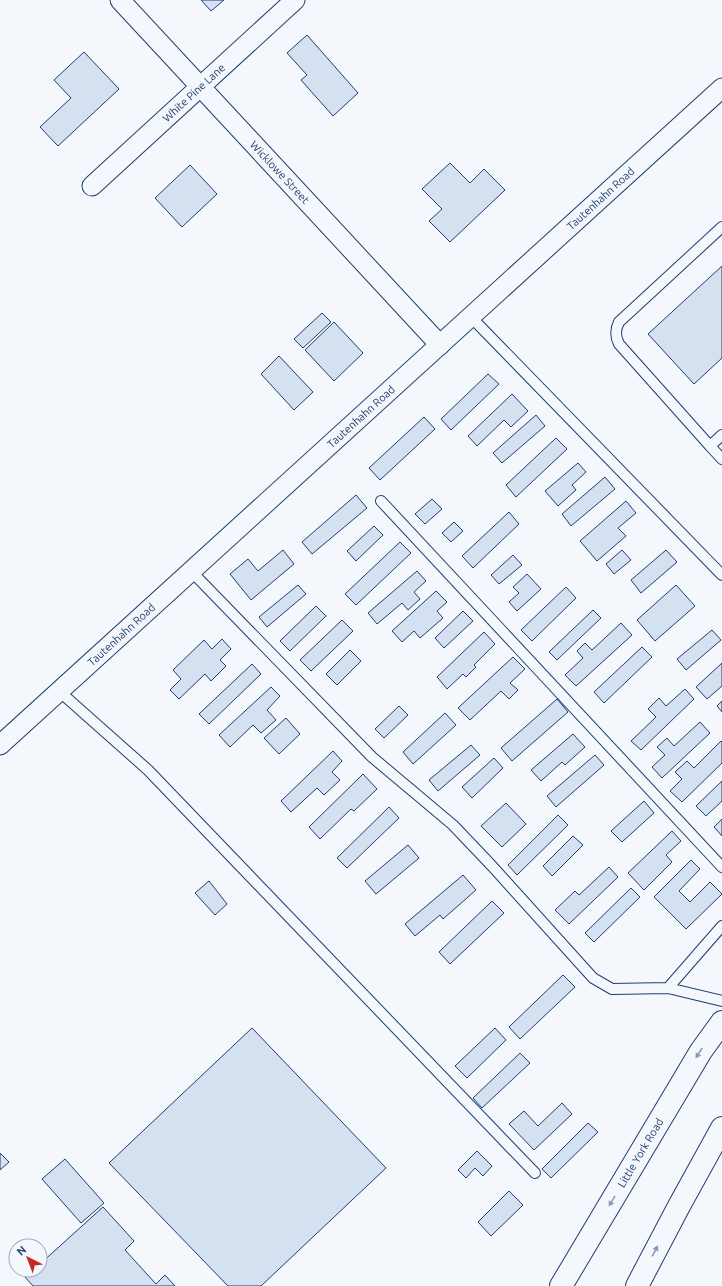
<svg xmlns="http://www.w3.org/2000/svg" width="722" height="1286" font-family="Ubuntu,sans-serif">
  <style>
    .building { fill: #d5e0f0; stroke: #1d3f73 }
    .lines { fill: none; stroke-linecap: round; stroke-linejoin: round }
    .lane-casing { stroke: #1d3f73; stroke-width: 12 }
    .street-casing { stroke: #1d3f73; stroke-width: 21 }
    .secondary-casing { stroke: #1d3f73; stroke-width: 24 }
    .lane { stroke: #f4f7fb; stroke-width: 10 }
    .street { stroke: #f4f7fb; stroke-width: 19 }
    .secondary { stroke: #f4f7fb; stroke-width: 22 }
    .oneway { fill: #889bb7 }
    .labels { text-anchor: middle; stroke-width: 3; stroke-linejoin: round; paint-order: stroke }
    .street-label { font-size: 11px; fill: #1d3f73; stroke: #f4f7fb }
  </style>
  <rect width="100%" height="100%" fill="#f4f7fb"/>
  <path class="building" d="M 201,0 L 224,0 L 211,11 Z
    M 307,35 L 358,93 L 333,116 L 301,80 L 307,75 L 287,53 Z
    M 84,52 L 119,89 L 58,146 L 40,127 L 71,98 L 54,80 Z
    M 450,163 L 470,183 L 484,169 L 505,190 L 450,242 L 429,221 L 442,209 L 422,189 Z
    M 190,165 L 217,194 L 182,227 L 155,198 Z
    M 722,266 L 722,358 L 694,384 L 648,334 Z
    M 322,313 L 331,322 L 303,348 L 294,339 Z
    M 334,322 L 363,353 L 334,381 L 305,350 Z
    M 279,356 L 313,392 L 294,410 L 261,374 Z
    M 488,374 L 499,384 L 451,430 L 441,419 Z
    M 512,394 L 528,411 L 511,427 L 504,420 L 477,446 L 468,436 Z
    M 536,415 L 545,426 L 502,463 L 493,453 Z
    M 424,417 L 435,429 L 380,480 L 369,468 Z
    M 556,438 L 567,449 L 516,497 L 506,485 Z
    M 578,463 L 586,472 L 572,485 L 576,490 L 558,506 L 545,491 Z
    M 605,477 L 615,489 L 571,526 L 562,514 Z
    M 356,495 L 367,508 L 312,554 L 302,542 Z
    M 432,499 L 442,509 L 425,524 L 415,514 Z
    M 626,501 L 636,513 L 618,528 L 626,536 L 597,561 L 580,541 Z
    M 509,512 L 519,524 L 473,568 L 462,556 Z
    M 454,522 L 463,531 L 451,542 L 442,533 Z
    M 374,526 L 383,535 L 356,561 L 347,551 Z
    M 400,542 L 411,553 L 356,605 L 345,594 Z
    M 283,550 L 294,564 L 251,600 L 230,574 L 248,559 L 258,571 Z
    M 622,550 L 631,560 L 614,574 L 606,564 Z
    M 666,550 L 677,562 L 641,593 L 631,580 Z
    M 513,555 L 522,565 L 499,584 L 491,575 Z
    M 417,571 L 426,581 L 414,592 L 420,599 L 408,610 L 402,603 L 377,624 L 368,613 Z
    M 527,574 L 541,589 L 517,611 L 509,602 L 519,593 L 513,587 Z
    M 298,585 L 306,594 L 267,627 L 259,617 Z
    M 676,585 L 695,606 L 655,641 L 637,620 Z
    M 566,587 L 576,598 L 532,641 L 521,630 Z
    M 436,591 L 447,602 L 437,611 L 443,618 L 420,638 L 414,631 L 402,642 L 392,631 Z
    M 316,606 L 326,616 L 290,651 L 280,641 Z
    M 593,610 L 601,618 L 557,660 L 549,652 Z
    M 463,611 L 473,621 L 444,648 L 435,638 Z
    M 342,620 L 353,631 L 311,671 L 300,660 Z
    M 621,623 L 632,635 L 576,686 L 565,675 L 583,658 L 577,651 L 585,643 L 592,650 Z
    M 712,630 L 721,640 L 686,670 L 677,659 Z
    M 484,632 L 495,644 L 474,665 L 476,667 L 466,677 L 463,674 L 447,689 L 437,677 Z
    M 222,639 L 231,649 L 220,660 L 226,666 L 211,681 L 205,674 L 179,699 L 170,690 L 181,679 L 173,670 L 204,640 L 212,649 Z
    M 642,647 L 652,657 L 604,703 L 594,692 Z
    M 350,650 L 361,661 L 337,685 L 326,674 Z
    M 513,657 L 525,669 L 510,683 L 518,690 L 509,699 L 501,691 L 470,720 L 458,708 Z
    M 722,663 L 722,686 L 707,699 L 696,687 Z
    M 252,664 L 261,674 L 209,724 L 199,714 Z
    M 271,687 L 280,696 L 267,710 L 276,720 L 261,733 L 253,725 L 230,747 L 219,735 Z
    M 685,689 L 694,699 L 641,750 L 631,741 L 656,717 L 648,709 L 659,698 L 666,706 Z
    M 557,699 L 568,712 L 512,761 L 501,748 Z
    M 722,701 L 722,712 L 717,706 Z
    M 399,706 L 408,715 L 384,738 L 375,729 Z
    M 445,713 L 456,725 L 413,764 L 403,752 Z
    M 286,718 L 300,734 L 279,754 L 264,738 Z
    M 700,722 L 710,733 L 662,778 L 652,767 L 665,755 L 657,747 L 667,738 L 674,746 Z
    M 573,734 L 585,747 L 565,765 L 562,762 L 541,781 L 531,770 Z
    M 721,741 L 722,742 L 722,763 L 682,802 L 670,791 L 682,779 L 675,772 L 687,761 L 694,768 Z
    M 471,745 L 480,755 L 438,791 L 429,780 Z
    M 333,751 L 342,761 L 332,772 L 340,780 L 324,795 L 317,788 L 291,812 L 281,801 Z
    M 595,755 L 604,765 L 556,807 L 547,796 Z
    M 494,758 L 503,768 L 472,798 L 462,787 Z
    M 363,774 L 377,789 L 354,811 L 351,809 L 320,839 L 309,827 Z
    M 722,781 L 722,801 L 706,816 L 696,806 Z
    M 644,801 L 654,813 L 622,842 L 611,831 Z
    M 506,803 L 526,824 L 502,847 L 481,826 Z
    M 389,807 L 399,818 L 347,868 L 337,858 Z
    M 558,815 L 568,825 L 517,875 L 508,865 Z
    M 722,819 L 722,836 L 714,827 Z
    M 672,831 L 681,841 L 666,855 L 672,862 L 644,890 L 628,873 Z
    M 573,836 L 583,845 L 552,876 L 543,866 Z
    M 408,845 L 419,858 L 376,894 L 365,881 Z
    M 691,860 L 700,869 L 679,891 L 690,902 L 710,882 L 722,894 L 686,929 L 654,897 Z
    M 609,867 L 618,877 L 569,924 L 555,910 L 575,891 L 579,895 Z
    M 463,875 L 476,890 L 443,919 L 440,915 L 415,936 L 405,924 Z
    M 209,881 L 227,904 L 215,915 L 195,893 Z
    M 631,888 L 640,897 L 594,942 L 585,933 Z
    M 492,901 L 504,913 L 450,964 L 439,952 Z
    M 563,975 L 575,987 L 520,1039 L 509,1027 Z
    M 252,1028 L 386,1168 L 261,1286 L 228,1286 L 109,1163 Z
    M 495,1028 L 506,1040 L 467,1078 L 455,1066 Z
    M 520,1053 L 530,1063 L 482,1108 L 473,1098 Z
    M 562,1103 L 572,1114 L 534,1150 L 509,1124 L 524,1111 L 538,1126 Z
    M 588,1123 L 598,1132 L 551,1178 L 542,1169 Z
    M 477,1151 L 492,1166 L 483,1176 L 475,1168 L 466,1178 L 458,1170 Z
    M 0,1153 L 9,1162 L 0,1170 Z
    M 65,1159 L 104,1203 L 81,1223 L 42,1179 Z
    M 509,1191 L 523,1205 L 491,1236 L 478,1222 Z
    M 103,1207 L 134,1241 L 125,1250 L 156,1284 L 165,1275 L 175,1286 L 33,1286 L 25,1277 L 33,1270 L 40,1270 L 40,1264 Z"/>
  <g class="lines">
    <g class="lane-casing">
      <path id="lane" d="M 471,317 L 722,575
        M 722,435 L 710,446 L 722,459
        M 710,446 L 619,344 C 615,336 615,330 619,322 L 722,227
        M 381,501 L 722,867
        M 191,571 L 372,757 L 453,825 L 492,866 L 593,978 L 612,989 L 668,988 L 722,1001
        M 59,691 L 148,770 L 535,1173
        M 668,988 L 722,926"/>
    </g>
    <g class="street-casing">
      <g id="street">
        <path id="s1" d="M 120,0 L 440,345"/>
        <path id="s2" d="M 92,186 L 295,0"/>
        <path id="s3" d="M 0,745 L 722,88"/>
      </g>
    </g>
    <g class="secondary-casing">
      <g id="secondary">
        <path id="s4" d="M 561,1286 L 701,1051 L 722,1022"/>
        <path d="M 637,1286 L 679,1206 L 722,1128"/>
      </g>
    </g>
    <use href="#lane" class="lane"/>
    <use href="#street" class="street"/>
    <use href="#secondary" class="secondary"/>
  </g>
  <defs><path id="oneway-solid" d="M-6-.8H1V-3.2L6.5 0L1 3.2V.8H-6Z"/></defs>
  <g class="oneway">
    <use href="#oneway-solid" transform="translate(699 1053) rotate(122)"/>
    <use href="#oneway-solid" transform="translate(612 1201) rotate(121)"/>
    <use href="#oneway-solid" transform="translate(655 1251) rotate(-62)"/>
  </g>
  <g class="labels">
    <g class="street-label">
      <text dy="4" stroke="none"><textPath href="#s2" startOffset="138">White Pine Lane</textPath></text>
      <text dy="4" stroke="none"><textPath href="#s1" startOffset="235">Wicklowe Street</textPath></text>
      <text dy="4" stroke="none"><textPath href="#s3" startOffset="812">Tautenhahn Road</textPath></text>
      <text dy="4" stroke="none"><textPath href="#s3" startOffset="488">Tautenhahn Road</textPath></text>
      <text dy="4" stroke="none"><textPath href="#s3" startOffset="164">Tautenhahn Road</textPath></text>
      <text dy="4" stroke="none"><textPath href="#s4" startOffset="155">Little York Road</textPath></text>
    </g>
  </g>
  <g transform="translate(28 1258) rotate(318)"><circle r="19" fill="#f4f7fb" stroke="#9eadc5"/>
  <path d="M0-3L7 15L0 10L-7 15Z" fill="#c62828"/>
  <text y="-6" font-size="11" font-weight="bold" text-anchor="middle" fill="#1d3f73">N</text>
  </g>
</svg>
